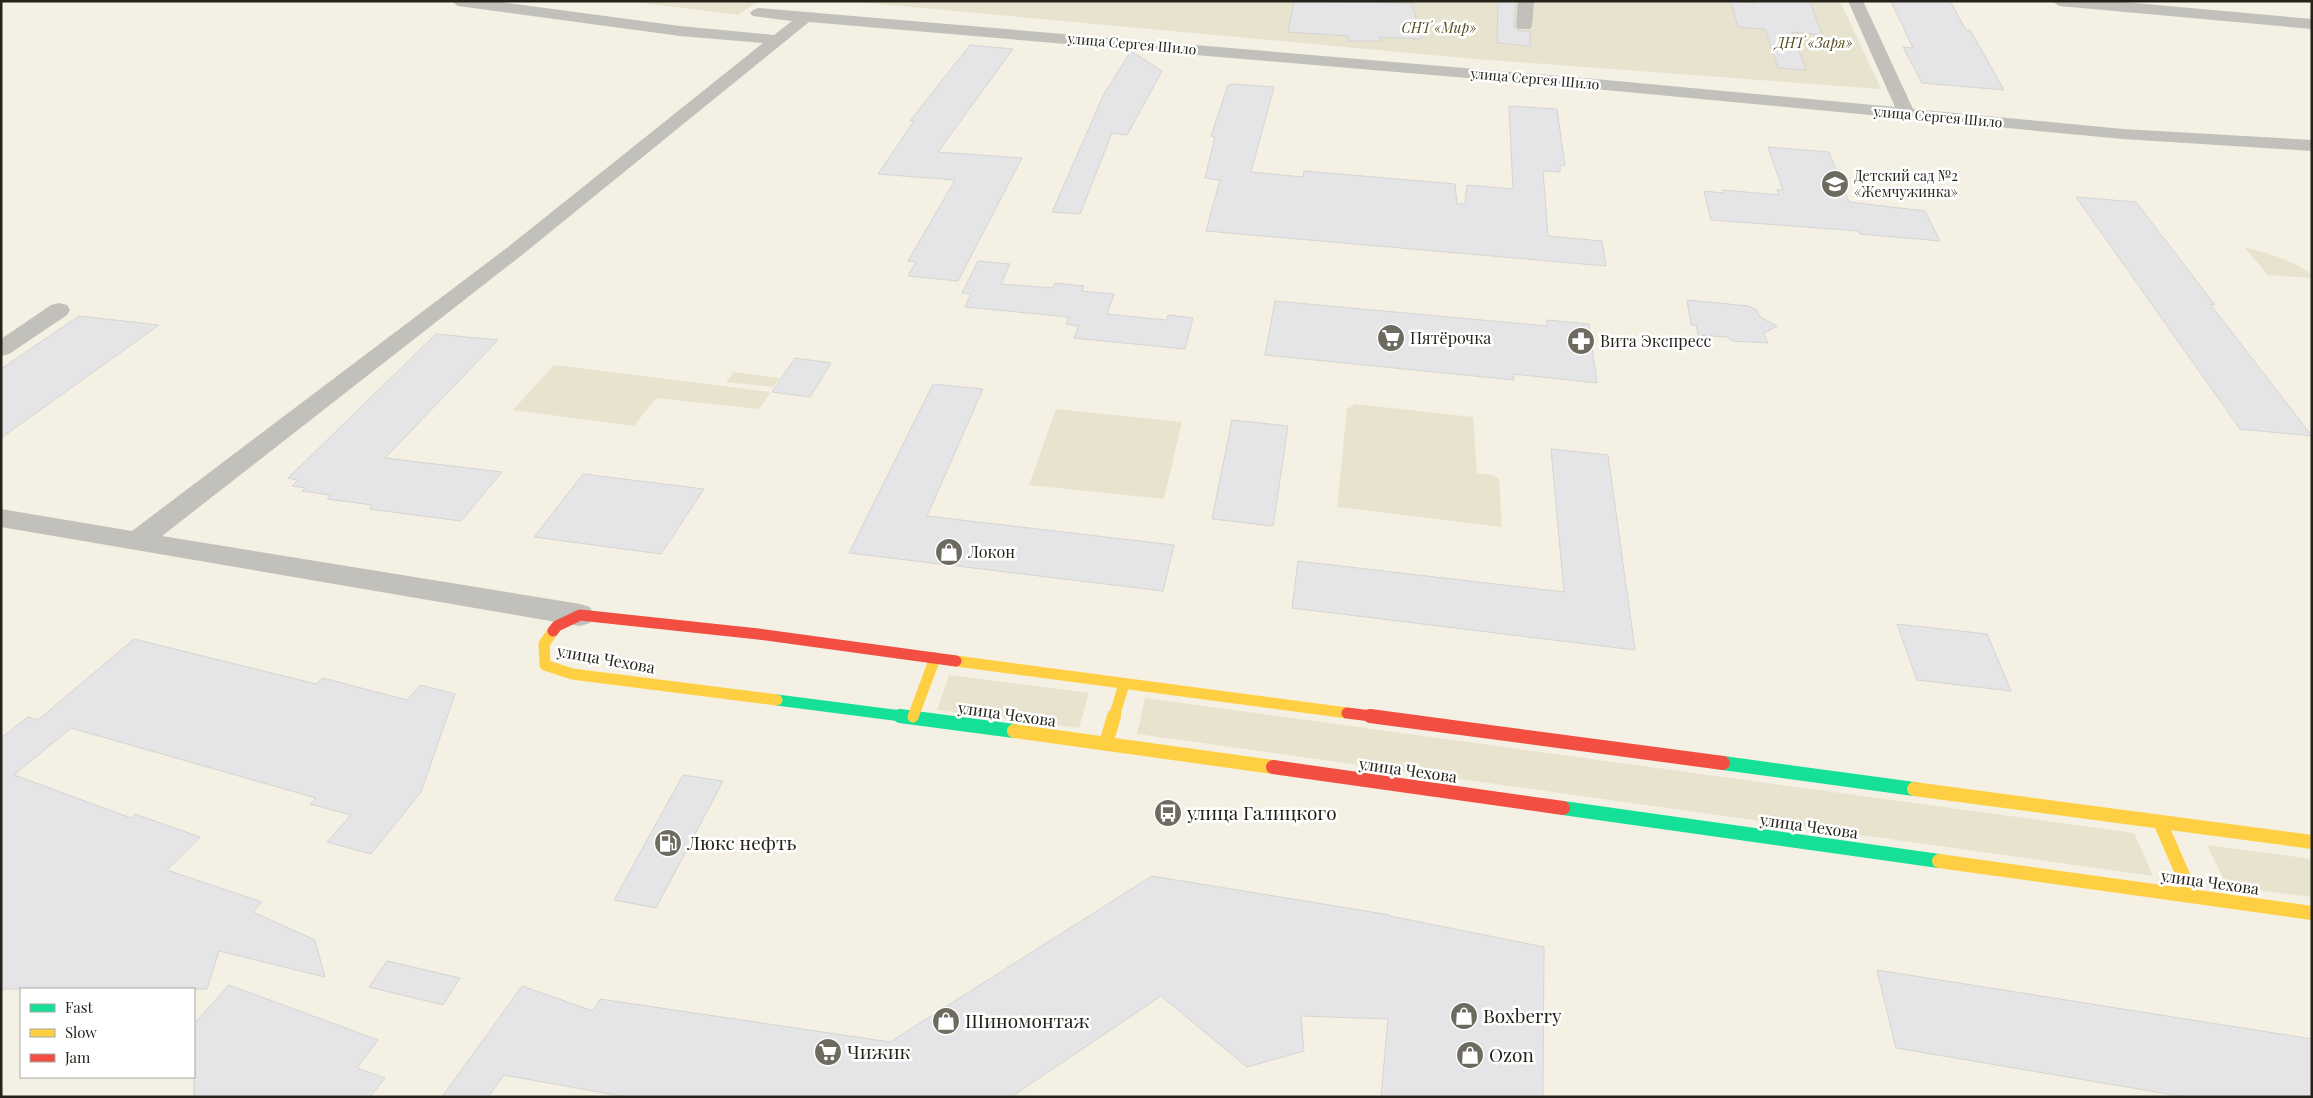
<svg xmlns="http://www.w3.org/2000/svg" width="2313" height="1098" font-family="'Playfair Display',serif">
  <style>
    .green { fill: #e8e3cf }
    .building { fill: #e5e5e7; stroke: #d4d4d2 }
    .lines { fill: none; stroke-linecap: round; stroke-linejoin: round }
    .street { fill: #c1c0ba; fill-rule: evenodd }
    .fast-far1 { stroke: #16e098; stroke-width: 11 }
    .fast { stroke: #16e098; stroke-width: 14 }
    .slow-far1 { stroke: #ffcf43; stroke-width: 11 }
    .slow { stroke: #ffcf43; stroke-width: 14 }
    .jam-far1 { stroke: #f24e42; stroke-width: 11 }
    .jam { stroke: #f24e42; stroke-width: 14 }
    .labels { text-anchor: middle; stroke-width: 5; stroke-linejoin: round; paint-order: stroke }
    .far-park-label { font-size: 14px; font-style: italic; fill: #534717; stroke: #fff }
    .far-street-label { font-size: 14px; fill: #242219; stroke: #fff }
    .far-poi-label { font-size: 14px; fill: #242219; stroke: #fff; text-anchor: start }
    .poi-label { font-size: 16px; fill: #242219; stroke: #fff; text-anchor: start }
    .street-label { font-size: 16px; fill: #242219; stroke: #fff }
    .near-poi-label { font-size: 19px; fill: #242219; stroke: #fff; text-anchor: start }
  </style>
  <rect width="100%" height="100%" fill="#f4f1e4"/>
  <path class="green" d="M 627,1 L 759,1 L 738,15 Z
    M 846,1 L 1840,1 L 1881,89 L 1475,59 Z
    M 2244,247 C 2268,253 2292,260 2312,275 L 2312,278 L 2268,275 Z
    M 554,365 L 771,392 L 759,409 L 656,398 L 634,426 L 513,410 Z
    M 733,372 L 780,378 L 773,387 L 726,382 Z
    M 1355,404 L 1473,417 L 1477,473 L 1492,475 L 1499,479 L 1502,527 L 1337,507 L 1347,409 Z
    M 1056,409 L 1182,422 L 1164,499 L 1029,485 Z
    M 949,675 L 1089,693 L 1079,728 L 937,710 Z
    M 1145,698 L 2134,833 L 2153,876 L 1137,734 Z
    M 2207,845 L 2312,859 L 2312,897 L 2227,886 Z"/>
  <path class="building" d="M 1294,1 L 1412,3 L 1421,39 L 1380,37 L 1381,41 L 1348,41 L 1348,36 L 1288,32 Z
    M 1498,1 L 1516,1 L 1514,27 L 1518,31 L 1530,31 L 1530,46 L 1497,43 Z
    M 1731,1 L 1756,3 L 1756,1 L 1810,1 L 1822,35 L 1792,32 L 1806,70 L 1778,68 L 1765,29 L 1738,27 Z
    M 1891,1 L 1950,1 L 1966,30 L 1970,30 L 2004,90 L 1922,83 L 1903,47 L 1913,48 Z
    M 970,45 L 1013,49 L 938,152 L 1022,158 L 958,281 L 908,276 L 916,262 L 908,261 L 955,180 L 878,174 L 914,121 L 910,121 Z
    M 1131,51 L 1162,71 L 1127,135 L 1112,133 L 1080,214 L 1052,212 L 1104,94 Z
    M 1232,84 L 1274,87 L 1251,172 L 1303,177 L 1304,171 L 1455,184 L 1457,204 L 1465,204 L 1467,185 L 1513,189 L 1509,106 L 1557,109 L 1565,166 L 1560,165 L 1560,172 L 1543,171 L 1548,236 L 1602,241 L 1606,266 L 1206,231 L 1220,180 L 1205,178 L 1215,137 L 1211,136 L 1228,85 Z
    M 1768,147 L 1829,152 L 1849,202 L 1925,211 L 1940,241 L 1860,234 L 1859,231 L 1711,220 L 1704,191 L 1723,193 L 1723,190 L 1779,195 L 1777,190 L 1783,190 Z
    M 2076,197 L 2136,202 L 2215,305 L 2210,304 L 2312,436 L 2240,429 Z
    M 978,261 L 1010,264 L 1001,284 L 1053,288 L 1055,283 L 1084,286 L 1082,291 L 1114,294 L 1107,314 L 1166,320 L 1168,315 L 1193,318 L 1185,349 L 1074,338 L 1079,326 L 1066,324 L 1069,317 L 965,307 L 971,294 L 962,293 Z
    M 1687,300 L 1749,306 L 1757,310 L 1759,316 L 1777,326 L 1764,333 L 1768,343 L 1732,341 L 1727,337 L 1698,335 L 1696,325 L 1691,325 Z
    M 1275,301 L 1547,326 L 1547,320 L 1589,324 L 1597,383 L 1513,374 L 1514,380 L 1265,355 Z
    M 79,316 L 159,325 L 1,438 L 1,369 Z
    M 436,334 L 498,340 L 385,458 L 502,472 L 461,521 L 369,509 L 372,505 L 327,499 L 331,495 L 302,491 L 306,488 L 292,486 L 298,480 L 288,478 Z
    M 795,358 L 831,363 L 810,397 L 772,392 Z
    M 933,384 L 983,389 L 927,516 L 1174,545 L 1163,591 L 849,553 Z
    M 1232,420 L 1288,426 L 1273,526 L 1212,519 Z
    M 1551,449 L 1608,455 L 1635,650 L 1292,608 L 1298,561 L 1564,592 Z
    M 583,474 L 704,489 L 661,554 L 534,537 Z
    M 1897,624 L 1987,634 L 2011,691 L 1917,680 Z
    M 134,639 L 316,684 L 323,678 L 407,700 L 420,685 L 455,694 L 421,792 L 371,854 L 327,842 L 351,815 L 310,804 L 316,798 L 71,728 L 14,775 L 131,818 L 135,814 L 200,837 L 167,870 L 262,902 L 253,912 L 315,940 L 325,977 L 219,951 L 207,989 L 1,989 L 1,738 L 28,717 L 38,720 Z
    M 683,775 L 723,781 L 656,908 L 614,900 Z
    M 1152,876 L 1390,915 L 1390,916 L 1544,947 L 1543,1097 L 1381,1097 L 1388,1019 L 1301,1016 L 1304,1051 L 1247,1067 L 1161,996 L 1011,1097 L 626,1097 L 504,1075 L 488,1097 L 442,1097 L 522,986 L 593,1011 L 600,999 L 890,1042 Z
    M 387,961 L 460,978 L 443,1005 L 369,987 Z
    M 1877,970 L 2312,1039 L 2312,1097 L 2186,1097 L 1896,1048 Z
    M 229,985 L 378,1040 L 357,1068 L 385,1078 L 370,1097 L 194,1097 L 194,1024 Z"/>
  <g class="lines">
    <path class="street" d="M 451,1 L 494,1 L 680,26 L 774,35 L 792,21 L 753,16 L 750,13 L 753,10 L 758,8 L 1595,79 L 1895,107 L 1848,1 L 1863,1 L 1913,109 L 2123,129 L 2312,140 L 2312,151 L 2123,139 L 1595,89 L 809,22 L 522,255 L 162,536 L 580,604 L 590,607 L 594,615 L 590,623 L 580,626 L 1,527 L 1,509 L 132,531 L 508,247 L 763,43 L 680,36 L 458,6 Z
      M 1518,1 L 1534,1 L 1532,26 L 1530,29 L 1518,29 L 1516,26 Z
      M 2052,1 L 2112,1 L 2312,19 L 2312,29 L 2059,6 Z
      M 59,303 L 67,305 L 70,310 L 67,315 L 9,354 L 1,356 L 1,339 L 51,305 Z"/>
    <path class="fast-far1" d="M 777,700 L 909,717"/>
    <path class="fast" d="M 900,716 L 1014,731
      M 1723,763 L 1914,789
      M 1563,808 L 1939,861"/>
    <path class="slow-far1" d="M 553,631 L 544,644 L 545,665 L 572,674 L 777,700
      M 956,661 L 1347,713
      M 913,717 L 935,658
      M 1114,717 L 1124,684"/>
    <path class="slow" d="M 1014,731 L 1273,767
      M 1106,744 L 1114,716
      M 1914,789 L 2312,842
      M 2160,822 L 2192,896
      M 1939,861 L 2312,913"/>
    <path class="jam-far1" d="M 553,631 L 557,626 L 580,615 L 758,634 L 956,661
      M 1347,713 L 1379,717"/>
    <path class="jam" d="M 1370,716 L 1723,763
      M 1273,767 L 1563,808"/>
  </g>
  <defs>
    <g id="school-disc" transform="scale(1.4375)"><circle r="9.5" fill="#6d6a60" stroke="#fff"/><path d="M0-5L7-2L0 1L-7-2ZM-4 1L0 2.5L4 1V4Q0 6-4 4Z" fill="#fff"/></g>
    <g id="supermarket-disc" transform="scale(1.4375)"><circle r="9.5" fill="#6d6a60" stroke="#fff"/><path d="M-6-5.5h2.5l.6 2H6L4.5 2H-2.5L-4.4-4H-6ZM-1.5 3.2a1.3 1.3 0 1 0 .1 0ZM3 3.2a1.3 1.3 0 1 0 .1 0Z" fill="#fff"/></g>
    <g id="pharmacy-disc" transform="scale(1.4375)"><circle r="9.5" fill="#6d6a60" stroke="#fff"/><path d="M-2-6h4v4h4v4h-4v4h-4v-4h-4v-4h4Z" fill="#fff"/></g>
    <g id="shop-disc" transform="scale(1.4375)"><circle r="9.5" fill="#6d6a60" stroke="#fff"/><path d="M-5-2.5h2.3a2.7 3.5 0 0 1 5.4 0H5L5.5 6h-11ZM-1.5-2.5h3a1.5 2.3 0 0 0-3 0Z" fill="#fff"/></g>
    <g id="bus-disc" transform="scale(1.4375)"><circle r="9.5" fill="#6d6a60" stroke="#fff"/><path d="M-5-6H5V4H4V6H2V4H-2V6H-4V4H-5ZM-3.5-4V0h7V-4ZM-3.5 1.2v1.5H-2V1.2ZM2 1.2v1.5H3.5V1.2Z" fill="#fff"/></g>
    <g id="fuel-disc" transform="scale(1.4375)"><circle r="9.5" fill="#6d6a60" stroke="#fff"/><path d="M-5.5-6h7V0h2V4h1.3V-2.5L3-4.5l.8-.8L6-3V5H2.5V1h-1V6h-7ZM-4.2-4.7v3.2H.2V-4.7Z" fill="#fff"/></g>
  </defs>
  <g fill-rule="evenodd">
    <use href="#school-disc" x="1835" y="184"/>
    <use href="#supermarket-disc" x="1391" y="338"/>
    <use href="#pharmacy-disc" x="1581" y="341"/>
    <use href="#shop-disc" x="949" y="552"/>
    <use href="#bus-disc" x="1168" y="813"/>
    <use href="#fuel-disc" x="668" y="843"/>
    <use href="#shop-disc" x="1464" y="1016"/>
    <use href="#shop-disc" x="946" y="1021"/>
    <use href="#supermarket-disc" x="828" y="1052"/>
    <use href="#shop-disc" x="1470" y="1055"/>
  </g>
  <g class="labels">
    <g class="far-park-label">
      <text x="1439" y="33">СНТ «Мир»</text>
      <text x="1814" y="48">ДНТ «Заря»</text>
    </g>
    <g class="far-street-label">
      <text transform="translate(1132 44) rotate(5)" y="5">улица Сергея Шило</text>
      <text transform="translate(1535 79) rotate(5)" y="5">улица Сергея Шило</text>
      <text transform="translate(1938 117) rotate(5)" y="5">улица Сергея Шило</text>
    </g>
    <g class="far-poi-label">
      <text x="1854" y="181">Детский сад №2<tspan x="1854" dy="16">«Жемчужинка»</tspan></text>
    </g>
    <g class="poi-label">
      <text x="1410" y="344">Пятёрочка</text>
      <text x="1600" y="347">Вита Экспресс</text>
      <text x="968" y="558">Локон</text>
    </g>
    <g class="street-label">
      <text transform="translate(606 659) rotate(10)" y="6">улица Чехова</text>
      <text transform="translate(1007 714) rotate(8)" y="6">улица Чехова</text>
      <text transform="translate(1408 770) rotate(8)" y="6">улица Чехова</text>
      <text transform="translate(1809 826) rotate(8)" y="6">улица Чехова</text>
      <text transform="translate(2210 882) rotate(8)" y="6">улица Чехова</text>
    </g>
    <g class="near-poi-label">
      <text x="1187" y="820">улица Галицкого</text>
      <text x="687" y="850">Люкс нефть</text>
      <text x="1483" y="1023">Boxberry</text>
      <text x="965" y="1028">Шиномонтаж</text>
      <text x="847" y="1059">Чижик</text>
      <text x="1489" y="1062">Ozon</text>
    </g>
  </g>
  <rect width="2313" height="1098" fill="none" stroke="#242219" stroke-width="5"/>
  <rect x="20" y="988" width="175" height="90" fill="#ffffff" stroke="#a7a7a3"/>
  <rect x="30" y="1004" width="25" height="8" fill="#16e098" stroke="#a7a7a3"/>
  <text x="65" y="1013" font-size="15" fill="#242219">Fast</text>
  <rect x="30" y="1029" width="25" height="8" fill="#ffcf43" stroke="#a7a7a3"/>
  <text x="65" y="1038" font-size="15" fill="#242219">Slow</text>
  <rect x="30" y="1054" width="25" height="8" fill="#f24e42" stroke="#a7a7a3"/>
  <text x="65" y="1063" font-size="15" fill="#242219">Jam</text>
</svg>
